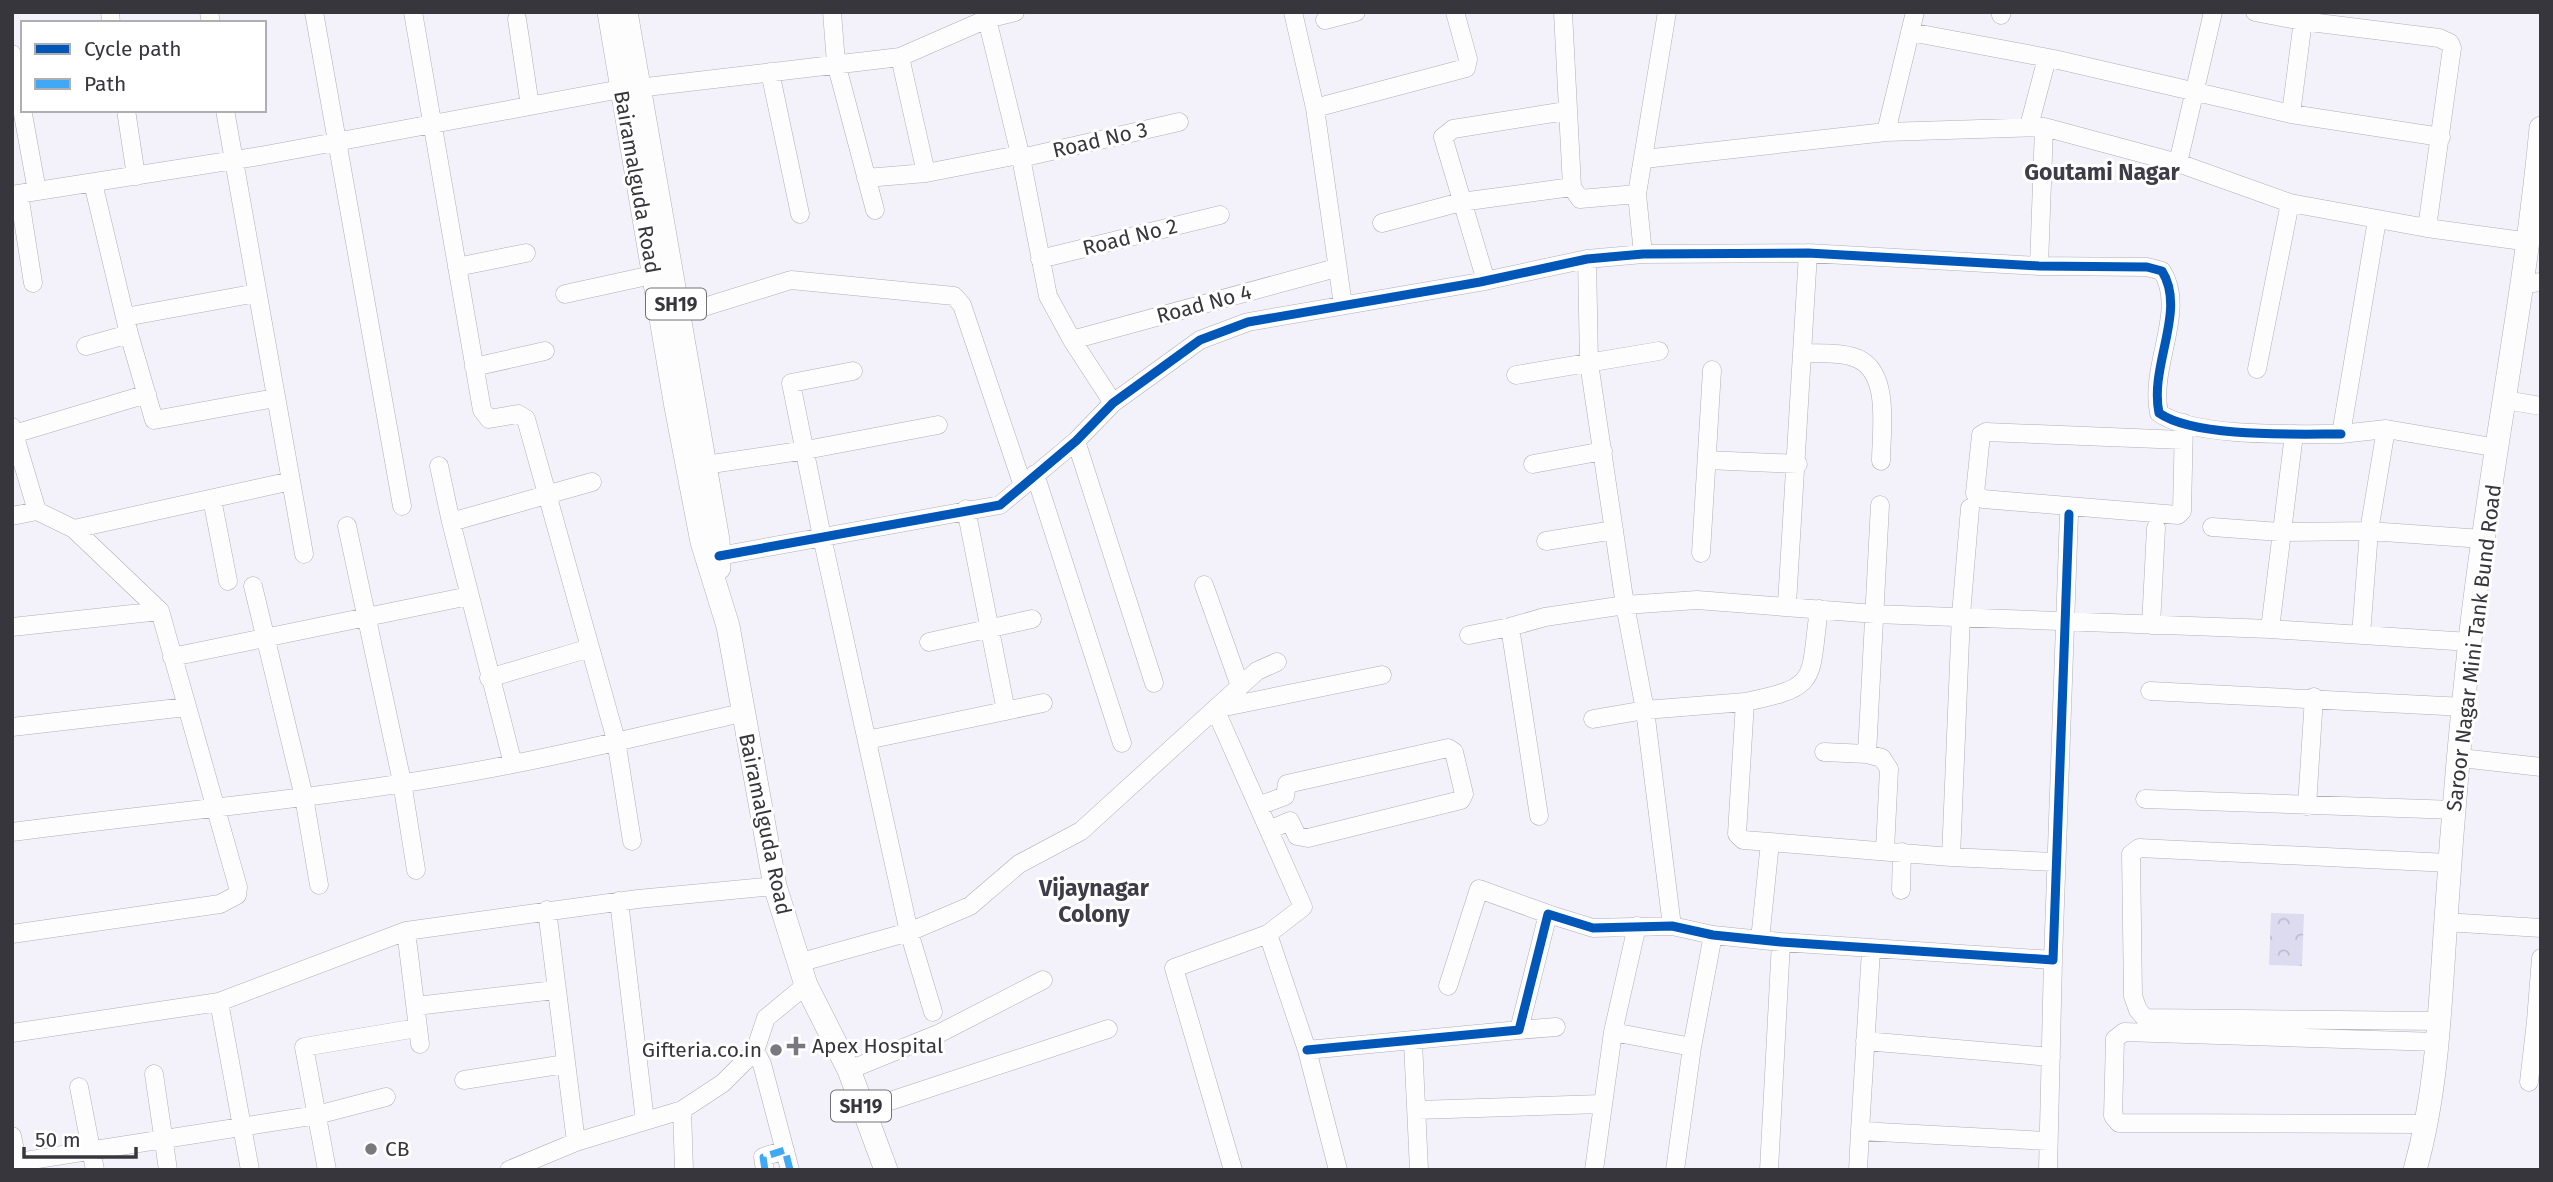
<svg xmlns="http://www.w3.org/2000/svg" width="2553" height="1182" font-family="'Fira Sans',sans-serif">
  <style>
    .park { fill: url(#park-crowns) }
    .lines { fill: none; stroke-linecap: round; stroke-linejoin: round }
    .minor-casing { stroke: #b0afb6; stroke-width: 19 }
    .major-casing { stroke: #b0afb6; stroke-width: 24 }
    .minor { stroke: #fdfdfe; stroke-width: 18 }
    .major { stroke: #fdfdfe; stroke-width: 23 }
    .quiet { stroke: #3fa9f5; stroke-width: 7; stroke-dasharray: 14 7; stroke-linecap: butt }
    .cycleway-casing { stroke: #fff; stroke-width: 13 }
    .cycleway { stroke: #0057b8; stroke-width: 9 }
    .poi-dot { fill: #78787e; stroke: #fff; stroke-width: 2.5 }
    .labels { text-anchor: middle; stroke-width: 6; stroke-linejoin: round; paint-order: stroke }
    .shield { fill: #fff; stroke: #727276; stroke-width: 2 }
    .shield-label { font-size: 19px; font-weight: bold; fill: #36363c }
    .street-label { font-size: 21px; fill: #36363c; stroke: #fff }
    .poi-label { font-size: 21px; fill: #36363c; stroke: #fff; text-anchor: start }
    .neighbourhood-label { font-size: 23px; font-weight: bold; fill: #3d3c48; stroke: #fff }
  </style>
  <defs>
    <pattern id="park-crowns" width="20" height="18" patternUnits="userSpaceOnUse" patternTransform="scale(1.75)"><rect width="20" height="18" fill="#dddbf0"/><path d="M2 6a3 3 0 1 1 6 0M12 15a3 3 0 1 1 6 0" fill="none" stroke="#bebdcf"/></pattern>
  </defs>
  <rect width="100%" height="100%" fill="#f3f2fa"/>
  <path class="park" d="M 2271,913 L 2304,914 L 2302,966 L 2269,965 Z"/>
  <g class="lines">
    <g class="minor-casing">
      <path id="minor" d="M 110,12 L 111,23
        M 209,12 L 211,23
        M 314,12 L 402,506
        M 413,12 L 482,410 L 489,419 L 518,414 L 526,419 L 616,740 L 632,841
        M 832,12 L 836,63 L 875,210
        M 1293,12 L 1315,108 L 1343,305
        M 1563,12 L 1572,187 L 1580,199 L 1637,194
        M 2255,12 L 2302,21 L 2439,38 L 2450,43 L 2452,48 L 2427,228
        M 2001,15 L 2002,12
        M 517,19 L 530,106
        M 987,19 L 1021,158 L 1048,296 L 1072,340 L 1113,403
        M 1325,20 L 1356,12
        M 1910,32 L 2054,59 L 2291,114 L 2441,137
        M 12,54 L 37,191
        M 900,57 L 926,173
        M 770,72 L 800,214
        M 638,88 L 900,57 L 987,19 L 1015,12
        M 1315,108 L 1466,68 L 1468,59 L 1455,12
        M 126,110 L 136,176
        M 225,110 L 304,554
        M 2291,114 L 2304,12
        M 2029,126 L 2047,58
        M 1886,132 L 1915,12
        M 1021,158 L 1179,122
        M 1644,159 L 1886,132 L 2044,127 L 2178,163 L 2290,203 L 2427,228 L 2530,242
        M 2178,163 L 2213,12
        M 866,178 L 926,173 L 1018,155
        M 93,183 L 129,334 L 154,420 L 275,398
        M 19,194 L 33,283
        M 12,195 L 260,156 L 621,89
        M 2377,220 L 2341,434 L 2386,429 L 2498,448
        M 1382,223 L 1461,202 L 1572,187
        M 1643,254 L 1637,194 L 1667,12
        M 1040,259 L 1220,215
        M 1587,259 L 1589,363 L 1625,605 L 1645,710 L 1672,926
        M 2039,266 L 2044,127
        M 457,267 L 526,253
        M 1486,281 L 1443,137 L 1453,129 L 1566,111
        M 2524,284 L 2541,282
        M 565,294 L 652,275
        M 678,315 L 791,280 L 954,296 L 962,305 L 1022,483
        M 125,317 L 257,293
        M 1072,340 L 1336,268
        M 86,346 L 129,334
        M 1803,353 C 1818,354 1838,352 1853,357 C 1892,368 1881,431 1881,461
        M 474,367 L 545,351
        M 2257,369 L 2290,203
        M 853,371 L 791,383 L 822,537 L 909,932 L 970,906 L 1019,864 L 1081,831 L 1215,709 L 1382,675
        M 1516,375 L 1659,351
        M 2505,400 L 2541,406
        M 12,427 L 37,511 L 74,529 L 160,611 L 238,887 L 237,895 L 220,904 L 12,934
        M 14,434 L 147,394
        M 2294,434 L 2270,629 L 2470,642
        M 2183,440 L 1986,432 L 1981,435 L 1975,493 L 1983,499 L 2178,515 L 2182,511 L 2184,423
        M 1076,441 L 1154,683
        M 1707,460 L 1798,464
        M 1533,464 L 1603,451
        M 705,465 L 806,450 L 938,425
        M 439,466 L 451,522 L 592,482
        M 1035,474 L 1122,743
        M 212,499 L 228,581
        M 1970,508 L 1961,615 L 1951,857 L 2055,862
        M 966,509 L 1006,711
        M 12,516 L 37,511
        M 451,522 L 513,764
        M 347,526 L 402,782 L 416,870
        M 2212,527 L 2280,532 L 2369,531 L 2483,539
        M 74,529 L 291,481
        M 1546,541 L 1614,530
        M 1701,553 L 1712,370
        M 719,556 L 1000,505 L 1076,441 L 1113,403 L 1200,340 L 1248,322 L 1480,282 L 1587,259 L 1643,254 L 1808,253 L 2039,266 L 2147,267 L 2162,271 C 2187,311 2149,365 2159,413 C 2195,438 2296,434 2341,434
        M 1204,585 L 1240,686
        M 253,586 L 304,797 L 319,885
        M 1787,604 L 1808,253
        M 2151,625 L 2156,528
        M 12,627 L 160,611
        M 1469,635 L 1510,627
        M 2361,635 L 2369,531 L 2386,429
        M 929,642 L 1032,619
        M 172,657 L 469,596
        M 489,678 L 590,648
        M 2150,691 L 2465,707
        M 1745,702 C 1821,687 1809,680 1819,609
        M 1593,719 L 1645,710 L 1745,702 L 1737,834 L 1743,840 L 1770,842
        M 12,727 L 186,707
        M 867,740 L 1043,703
        M 1824,752 L 1867,754 L 1880,505
        M 1867,754 L 1882,758 L 1889,769 L 1885,850
        M 2461,758 L 2541,767
        M 2145,799 L 2455,810
        M 1258,806 L 1285,796 L 1287,784 L 1448,748 L 1454,752 L 1464,794 L 1461,800 L 1308,838 L 1297,836 L 1290,821 L 1269,830
        M 2307,806 L 2314,697
        M 1539,816 L 1510,627 L 1545,617 L 1625,605 L 1697,600 L 1875,614 L 2270,629
        M 12,832 C 179,810 348,797 513,764 C 590,749 666,730 742,713
        M 1901,890 L 1902,852
        M 619,901 L 645,1121
        M 547,910 L 576,1142
        M 2445,922 L 2541,928
        M 406,931 L 420,1044
        M 1268,934 L 1307,1050 L 1338,1170
        M 1760,940 L 1770,842 L 1951,857
        M 1871,950 L 1860,1131 L 2048,1141
        M 2541,958 L 2536,1021 L 2541,1021
        M 798,963 L 909,932 L 933,1012
        M 1448,986 L 1479,889 L 1548,914
        M 219,1002 L 250,1170
        M 416,1006 L 555,990
        M 2439,1021 L 2145,1018 L 2138,1010 L 2133,996 L 2131,854 L 2139,848 L 2449,863
        M 1519,1030 L 1556,1027
        M 1613,1032 L 1692,1047
        M 12,1033 L 219,1002 L 406,931 L 638,899 L 775,886
        M 1865,1041 L 2051,1057
        M 1413,1042 L 1419,1170
        M 1307,1050 L 1519,1030 L 1548,914 L 1593,928 L 1672,926 L 1713,935 L 1781,942 L 2053,960 L 2069,514
        M 755,1051 L 762,1064 L 790,1170
        M 849,1070 L 940,1033 L 1043,980
        M 154,1074 L 168,1170
        M 464,1080 L 565,1064
        M 2529,1082 L 2536,1021
        M 79,1087 L 95,1170
        M 682,1110 L 684,1170
        M 863,1110 L 1108,1029
        M 1417,1110 L 1601,1104
        M 2426,1124 L 2119,1123 L 2113,1116 L 2115,1039 L 2124,1032 L 2438,1042
        M 12,1136 L 19,1170
        M 12,1163 L 317,1115 L 386,1097
        M 327,1170 L 304,1047 L 417,1028
        M 509,1170 L 576,1142 L 682,1110 L 723,1083 L 755,1051 L 766,1018 L 806,985
        M 765,1170 L 763,1157 L 785,1150
        M 1233,1170 L 1174,968 L 1268,934 L 1303,907 L 1215,709 L 1257,671 L 1277,662
        M 1594,1170 L 1613,1032 L 1637,926
        M 1675,1170 L 1692,1047 L 1713,935
        M 1769,1170 L 1781,942
        M 1858,1170 L 1860,1131
        M 2048,1170 L 2053,960"/>
    </g>
    <g class="major-casing">
      <path id="major" d="M 609,12 L 676,407 L 702,542 L 728,626 L 775,886 L 806,985 L 849,1070 L 886,1170
        M 626,12 L 718,540 L 719,568
        M 2415,1170 C 2438,1088 2440,1003 2446,919 C 2452,826 2460,732 2470,640 C 2489,468 2525,300 2541,128"/>
    </g>
    <use href="#minor" class="minor"/>
    <use href="#major" class="major"/>
    <path class="quiet" d="M 765,1170 L 763,1157 L 785,1150 L 790,1170"/>
    <g class="cycleway-casing">
      <path id="cycleway" d="M 719,556 L 1000,505 L 1076,441 L 1113,403 L 1200,340 L 1248,322 L 1480,282 L 1587,259 L 1643,254 L 1808,253 L 2039,266 L 2147,267 L 2162,271 C 2187,311 2149,365 2159,413 C 2195,438 2296,434 2341,434
        M 1307,1050 L 1519,1030 L 1548,914 L 1593,928 L 1672,926 L 1713,935 L 1781,942 L 2053,960 L 2069,514"/>
    </g>
    <use href="#cycleway" class="cycleway"/>
  </g>
  <g class="poi-dot">
    <path d="M792.5 1035.5h7v7h7v7h-7v7h-7v-7h-7v-7h7z"/>
    <circle cx="776" cy="1050" r="7"/>
    <circle cx="371" cy="1149" r="7"/>
  </g>
  <g class="labels">
    <g class="shield">
      <rect x="646" y="288.5" width="60" height="31" rx="5"/>
      <rect x="831" y="1090.5" width="60" height="31" rx="5"/>
    </g>
    <g class="shield-label">
      <text x="676" y="311">SH19</text>
      <text x="861" y="1113">SH19</text>
    </g>
    <g class="street-label">
      <text transform="translate(1100 140) rotate(-13)" y="7">Road No 3</text>
      <text transform="translate(637 182) rotate(80)" y="7">Bairamalguda Road</text>
      <text transform="translate(1130 237) rotate(-14)" y="7">Road No 2</text>
      <text transform="translate(1204 304) rotate(-15)" y="7">Road No 4</text>
      <text transform="translate(2474 648) rotate(-83)" y="7">Saroor Nagar Mini Tank Bund Road</text>
      <text transform="translate(765 824) rotate(78)" y="7">Bairamalguda Road</text>
    </g>
    <g class="poi-label">
      <text x="812" y="1053">Apex Hospital</text>
      <text x="762" y="1057" text-anchor="end">Gifteria.co.in</text>
      <text x="385" y="1156">CB</text>
    </g>
    <g class="neighbourhood-label">
      <text x="2102" y="180">Goutami Nagar</text>
      <text x="1094" y="896">Vijaynagar<tspan x="1094" dy="26">Colony</tspan></text>
    </g>
  </g>
  <rect width="2553" height="1182" fill="none" stroke="#36363c" stroke-width="28"/>
  <rect x="21" y="21" width="245" height="91" fill="#ffffff" stroke="#afafb1" stroke-width="2"/>
  <rect x="35" y="44" width="35" height="10" fill="#0057b8" stroke="#afafb1" stroke-width="2"/>
  <text x="84" y="56" font-size="21" fill="#36363c">Cycle path</text>
  <rect x="35" y="79" width="35" height="10" fill="#3fa9f5" stroke="#afafb1" stroke-width="2"/>
  <text x="84" y="91" font-size="21" fill="#36363c">Path</text>
  <path d="M24 1147v10h112v-10" fill="none" stroke="#36363c" stroke-width="3.5"/>
  <text x="35" y="1147" font-size="21" fill="#36363c" stroke="#ffffff" stroke-width="5" paint-order="stroke">50 m</text>
</svg>
